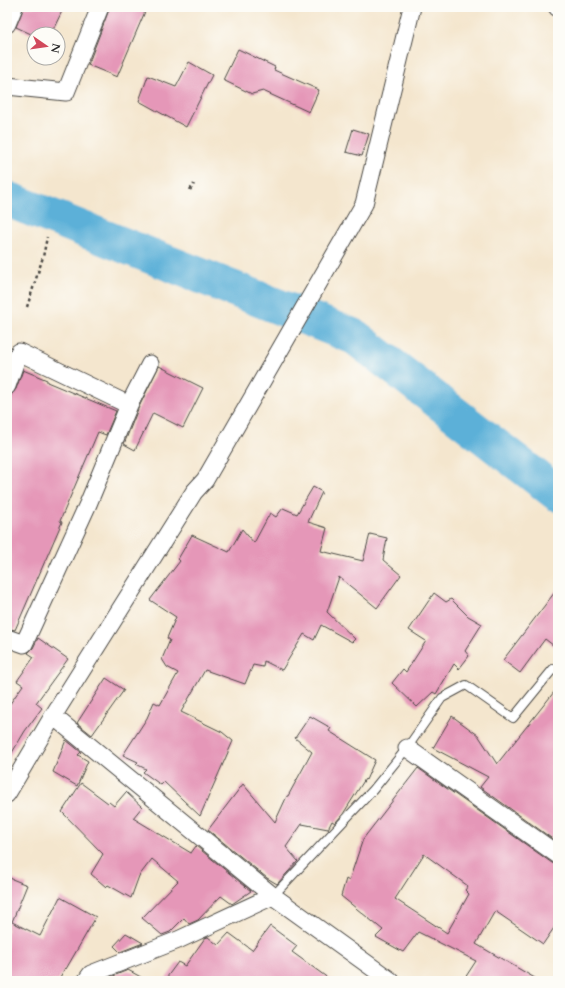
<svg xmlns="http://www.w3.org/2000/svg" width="565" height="988" font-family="Cardo,serif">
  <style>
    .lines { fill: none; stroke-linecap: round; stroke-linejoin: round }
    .river { stroke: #5cb0d8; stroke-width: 36 }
    .building { fill: #e597b8; fill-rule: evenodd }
    .service-casing { stroke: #494743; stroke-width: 10 }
    .minor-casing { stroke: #494743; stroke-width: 19 }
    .path { stroke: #494743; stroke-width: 2.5; stroke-dasharray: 3 3; stroke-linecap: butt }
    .service { stroke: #fff; stroke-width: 8 }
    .minor { stroke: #fff; stroke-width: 17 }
  </style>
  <rect width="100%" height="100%" fill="#fdfcf7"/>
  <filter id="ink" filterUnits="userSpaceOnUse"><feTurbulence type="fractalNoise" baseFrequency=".025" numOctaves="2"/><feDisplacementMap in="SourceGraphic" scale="8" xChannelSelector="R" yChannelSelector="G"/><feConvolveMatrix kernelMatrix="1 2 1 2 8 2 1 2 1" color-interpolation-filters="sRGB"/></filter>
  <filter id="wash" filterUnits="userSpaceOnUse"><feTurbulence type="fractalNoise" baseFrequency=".012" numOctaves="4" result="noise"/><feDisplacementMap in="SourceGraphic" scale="16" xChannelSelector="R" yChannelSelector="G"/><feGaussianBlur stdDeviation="0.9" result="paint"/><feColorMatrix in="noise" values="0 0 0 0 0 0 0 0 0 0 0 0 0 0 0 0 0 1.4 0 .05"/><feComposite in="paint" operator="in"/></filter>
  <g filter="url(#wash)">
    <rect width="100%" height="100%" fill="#f4e6ce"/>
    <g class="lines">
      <path class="river" d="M 7,199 L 355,337 L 558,494"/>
    </g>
    <g id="blocks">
      <path class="building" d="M 24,7 L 64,7 L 51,34 L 31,34 L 16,27 Z
        M 110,7 L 147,7 L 117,77 L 88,65 Z
        M 238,49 L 275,67 L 274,70 L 319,90 L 309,112 L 263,91 L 252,94 L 223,80 Z
        M 189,62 L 212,75 L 186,127 L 139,101 L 148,76 L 176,87 Z
        M 353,129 L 369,134 L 362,156 L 346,152 Z
        M 159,366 L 203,388 L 183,428 L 153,413 L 135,450 L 124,444 L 138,409 Z
        M 23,370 L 47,380 L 47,382 L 116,411 L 106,435 L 98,432 L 60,521 L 62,522 L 15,630 L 7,628 L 7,404 L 11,395 L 16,389 Z
        M 313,487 L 322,492 L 308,522 L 327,528 L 321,551 L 363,561 L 370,534 L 387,538 L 383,560 L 401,575 L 377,608 L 339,577 L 327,612 L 355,639 L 352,642 L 321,625 L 314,640 L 304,634 L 282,670 L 264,661 L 263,667 L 253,665 L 245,684 L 205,670 L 181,712 L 222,732 L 233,741 L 200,816 L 164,782 L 161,785 L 143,772 L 146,769 L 136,764 L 138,762 L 123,755 L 147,718 L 154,702 L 160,705 L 178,673 L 167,667 L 162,659 L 170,640 L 167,638 L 176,617 L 150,600 L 180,561 L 178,559 L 192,535 L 229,552 L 242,529 L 254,543 L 270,513 L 276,517 L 283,508 L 297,514 Z
        M 558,588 L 558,649 L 545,639 L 520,673 L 503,660 Z
        M 434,593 L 446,602 L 451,599 L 468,616 L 482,624 L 465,651 L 469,656 L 459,669 L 454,664 L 436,694 L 433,692 L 417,707 L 392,683 L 403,669 L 406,672 L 426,641 L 409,630 Z
        M 38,638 L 68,659 L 36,703 L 42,708 L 25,731 L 7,761 L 7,708 L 23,685 L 17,681 L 34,657 L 28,653 L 33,648 Z
        M 106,678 L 124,690 L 92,735 L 77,723 Z
        M 558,687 L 558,843 L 480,787 L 488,777 L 433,748 L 452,716 L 478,735 L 497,764 Z
        M 310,716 L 331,728 L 329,731 L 375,760 L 366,780 L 365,779 L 343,814 L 335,823 L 332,821 L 328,829 L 302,824 L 286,847 L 298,861 L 277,884 L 267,878 L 208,830 L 243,784 L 275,822 L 287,796 L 288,796 L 312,752 L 295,738 Z
        M 66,740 L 81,752 L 78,755 L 88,761 L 77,786 L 53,772 Z
        M 418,768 L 552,863 L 558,865 L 558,922 L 543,944 L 495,911 L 476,944 L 540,981 L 463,981 L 476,961 L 418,932 L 403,952 L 376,937 L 383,930 L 341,896 L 346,879 L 349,881 L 363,839 ZM 424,854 L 468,886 L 465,890 L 469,894 L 447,933 L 395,899 Z
        M 81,783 L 108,803 L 109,802 L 114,806 L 126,792 L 142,807 L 133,818 L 191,853 L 196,846 L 251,891 L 232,904 L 221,896 L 198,920 L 189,924 L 184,918 L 170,932 L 162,935 L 142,918 L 178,881 L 152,859 L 139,876 L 131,898 L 108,885 L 106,887 L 91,874 L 103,854 L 62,812 Z
        M 7,877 L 27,885 L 12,922 L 40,936 L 60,897 L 96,917 L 66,969 L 65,968 L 58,981 L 7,981 Z
        M 270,926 L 297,946 L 292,952 L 332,981 L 164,981 L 178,962 L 185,966 L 205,938 L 208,937 L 218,945 L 229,933 L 252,950 Z
        M 126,933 L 143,943 L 120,952 L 114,946 Z
        M 128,970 L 148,981 L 101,981 Z"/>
    </g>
  </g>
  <g filter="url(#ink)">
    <use href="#blocks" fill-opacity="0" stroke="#494743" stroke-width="1"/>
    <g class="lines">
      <g class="service-casing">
        <path id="service" d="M 273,896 L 373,790 L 407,748 L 442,698 L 466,685 L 513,718 L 553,669"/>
      </g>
      <g class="minor-casing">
        <path id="minor" d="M 557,7 L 558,8
          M 7,24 L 14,7
          M 7,86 L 66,92 L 100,7
          M 7,386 L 19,352 L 129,405
          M 7,638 L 24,644 L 88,504 L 129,405 L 150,364
          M 53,716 L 273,896 L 391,981
          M 407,748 L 558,855
          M 7,794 L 53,716 L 194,492 L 205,480 L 364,204 L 412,7
          M 86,981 L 91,974 L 178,940 L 273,896"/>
      </g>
      <path class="path" d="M 190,190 L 194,184
        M 27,307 L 43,257 L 47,237"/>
      <use href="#service" class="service"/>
      <use href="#minor" class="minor"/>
    </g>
  </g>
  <rect width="565" height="988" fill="none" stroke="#fdfcf7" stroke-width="24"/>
  <g transform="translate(46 46) rotate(103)"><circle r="19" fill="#fdfcf7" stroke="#a9a8a5"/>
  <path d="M0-3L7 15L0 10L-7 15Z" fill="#d1495b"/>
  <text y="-6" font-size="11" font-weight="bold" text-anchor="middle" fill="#2b2b2b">N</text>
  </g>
</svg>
